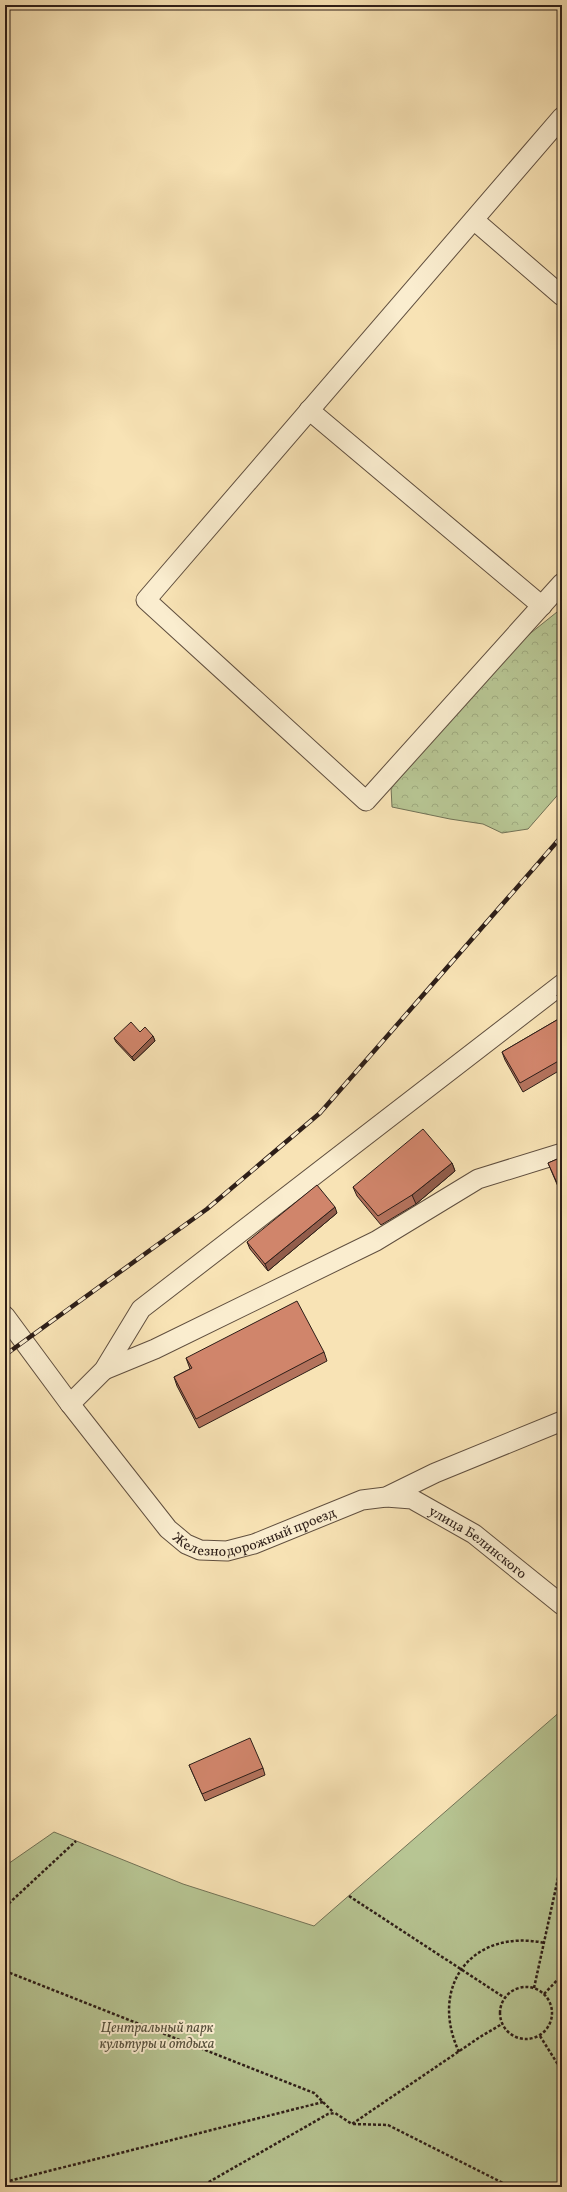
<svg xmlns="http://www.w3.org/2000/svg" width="567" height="2192" font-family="Vollkorn,serif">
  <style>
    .forest { fill: url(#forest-crowns); stroke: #727256 }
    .park { fill: #b7c593; stroke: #727256 }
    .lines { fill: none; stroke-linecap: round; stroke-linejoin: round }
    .minor-casing { stroke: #604f3f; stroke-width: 21 }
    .path { stroke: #2d1e18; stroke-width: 2.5; stroke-dasharray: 3 2; stroke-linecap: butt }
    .minor { stroke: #faedcf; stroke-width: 19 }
    .rail-casing { stroke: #2d1e18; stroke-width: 4.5 }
    .rail { stroke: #faedcf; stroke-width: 3; stroke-dasharray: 9; stroke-linecap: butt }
    .wall { fill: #b3725c; stroke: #2d1e18 }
    .shaded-wall { fill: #925d4b; stroke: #2d1e18 }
    .building { fill: #d0856b; stroke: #2d1e18 }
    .labels { text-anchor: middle; stroke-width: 4; stroke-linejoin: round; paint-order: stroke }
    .street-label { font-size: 14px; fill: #2d1e18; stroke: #faedcf }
    .park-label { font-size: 14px; font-style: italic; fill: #56503d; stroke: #faedcf }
  </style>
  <defs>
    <pattern id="forest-crowns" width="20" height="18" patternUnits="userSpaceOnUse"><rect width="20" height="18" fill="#b7c593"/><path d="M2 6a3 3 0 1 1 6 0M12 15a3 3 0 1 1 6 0" fill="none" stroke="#9ea97e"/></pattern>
  </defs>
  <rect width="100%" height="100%" fill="#f8e3b5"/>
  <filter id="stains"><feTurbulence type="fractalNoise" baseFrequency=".005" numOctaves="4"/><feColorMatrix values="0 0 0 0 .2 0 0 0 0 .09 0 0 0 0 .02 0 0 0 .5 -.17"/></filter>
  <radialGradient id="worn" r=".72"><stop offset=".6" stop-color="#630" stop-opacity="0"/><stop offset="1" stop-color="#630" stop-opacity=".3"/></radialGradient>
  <path class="forest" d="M 562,608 L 562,790 L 528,829 L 502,833 L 483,824 L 450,819 L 392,807 L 391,787 L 522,640 Z"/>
  <path class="park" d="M 562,1710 L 562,2187 L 5,2187 L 5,1866 L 54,1832 L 183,1884 L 314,1926 Z"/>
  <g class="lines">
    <g class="minor-casing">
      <g id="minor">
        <path d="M 562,117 L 146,600 L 366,801 L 562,583"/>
        <path d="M 474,220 L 562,296"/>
        <path d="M 309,410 L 542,606"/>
        <path id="s1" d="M 5,1316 L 70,1404 L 168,1529 L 186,1544 L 200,1550 L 227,1551 L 254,1544 L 362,1500 L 386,1497 L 435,1473 L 562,1421"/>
        <path d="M 104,1370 L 155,1349 L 376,1241 L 478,1179 L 562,1153"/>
        <path d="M 70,1404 L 104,1370 L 141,1309 L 562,984"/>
        <path id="s2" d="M 386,1497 L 412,1499 L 474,1534 L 562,1605"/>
      </g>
    </g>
    <path class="path" d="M 349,1896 L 505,1998
      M 5,1907 L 76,1841
      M 5,1971 L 314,2093 L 333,2112
      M500 2013a26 26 0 1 1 52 0a26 26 0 1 1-52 0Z
      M 534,1988 L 562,1860
      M 544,1994 L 562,1975
      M 540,2036 L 562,2071
      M 459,2052 C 428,1985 473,1928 545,1943
      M 562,2089 L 562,2100
      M 353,2124 L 388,2125 L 511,2187
      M 5,2182 L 323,2102
      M 200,2187 L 328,2114 L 335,2113 L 352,2124 L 480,2037 L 502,2024"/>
    <use href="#minor" class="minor"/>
    <g class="rail-casing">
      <path id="rail" d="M 5,1355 L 207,1209 L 320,1113 L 562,836"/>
    </g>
    <use href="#rail" class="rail"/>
  </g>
  <path class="wall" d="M 562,992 L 562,1006 L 557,995 Z
    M 562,1017 L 562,1069 L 523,1092 L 505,1060 L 502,1052 Z
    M 140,1032 L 153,1036 L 155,1041 L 134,1061 L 116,1042 L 114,1038 Z
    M 562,1157 L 562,1196 L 548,1163 Z
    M 452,1163 L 455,1171 L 416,1204 L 381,1225 L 357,1196 L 353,1187 Z
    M 337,1213 L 268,1271 L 250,1249 L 247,1242 Z
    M 324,1352 L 327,1361 L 199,1428 L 177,1386 L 174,1377 L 190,1369 L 186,1358 Z
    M 189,1765 L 263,1768 L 265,1775 L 205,1801 Z"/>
  <path class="shaded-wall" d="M 153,1036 L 155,1041 L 134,1061 L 132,1057 Z
    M 452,1163 L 455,1171 L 416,1204 L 412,1195 Z
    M 335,1207 L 337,1213 L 268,1271 L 265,1264 Z"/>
  <path class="building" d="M 562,992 L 562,1003 L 557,995 Z
    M 562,1017 L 562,1059 L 520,1083 L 502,1052 Z
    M 131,1022 L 140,1032 L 145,1027 L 153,1036 L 132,1057 L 114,1038 Z
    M 423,1129 L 452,1163 L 412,1195 L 378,1216 L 353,1187 Z
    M 562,1157 L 562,1194 L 548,1163 Z
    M 317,1185 L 335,1207 L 265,1264 L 247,1242 Z
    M 297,1301 L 324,1352 L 196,1419 L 174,1377 L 192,1368 L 186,1358 Z
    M 250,1738 L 263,1768 L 202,1794 L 189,1765 Z"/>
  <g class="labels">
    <g class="street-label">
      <text dy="5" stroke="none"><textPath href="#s1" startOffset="363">Железнодорожный проезд</textPath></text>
      <text dy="5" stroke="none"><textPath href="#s2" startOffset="105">улица Белинского</textPath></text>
    </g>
    <g class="park-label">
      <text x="157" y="2032">Центральный парк<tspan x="157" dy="16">культуры и отдыха</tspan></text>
    </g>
  </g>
  <rect width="567" height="2192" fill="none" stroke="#f8e3b5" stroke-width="20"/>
  <rect x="6" y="6" width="555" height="2180" fill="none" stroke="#2d1e18" stroke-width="2"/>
  <rect x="10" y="10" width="547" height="2172" fill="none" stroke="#2d1e18"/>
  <rect width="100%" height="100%" filter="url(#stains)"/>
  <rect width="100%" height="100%" fill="url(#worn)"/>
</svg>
